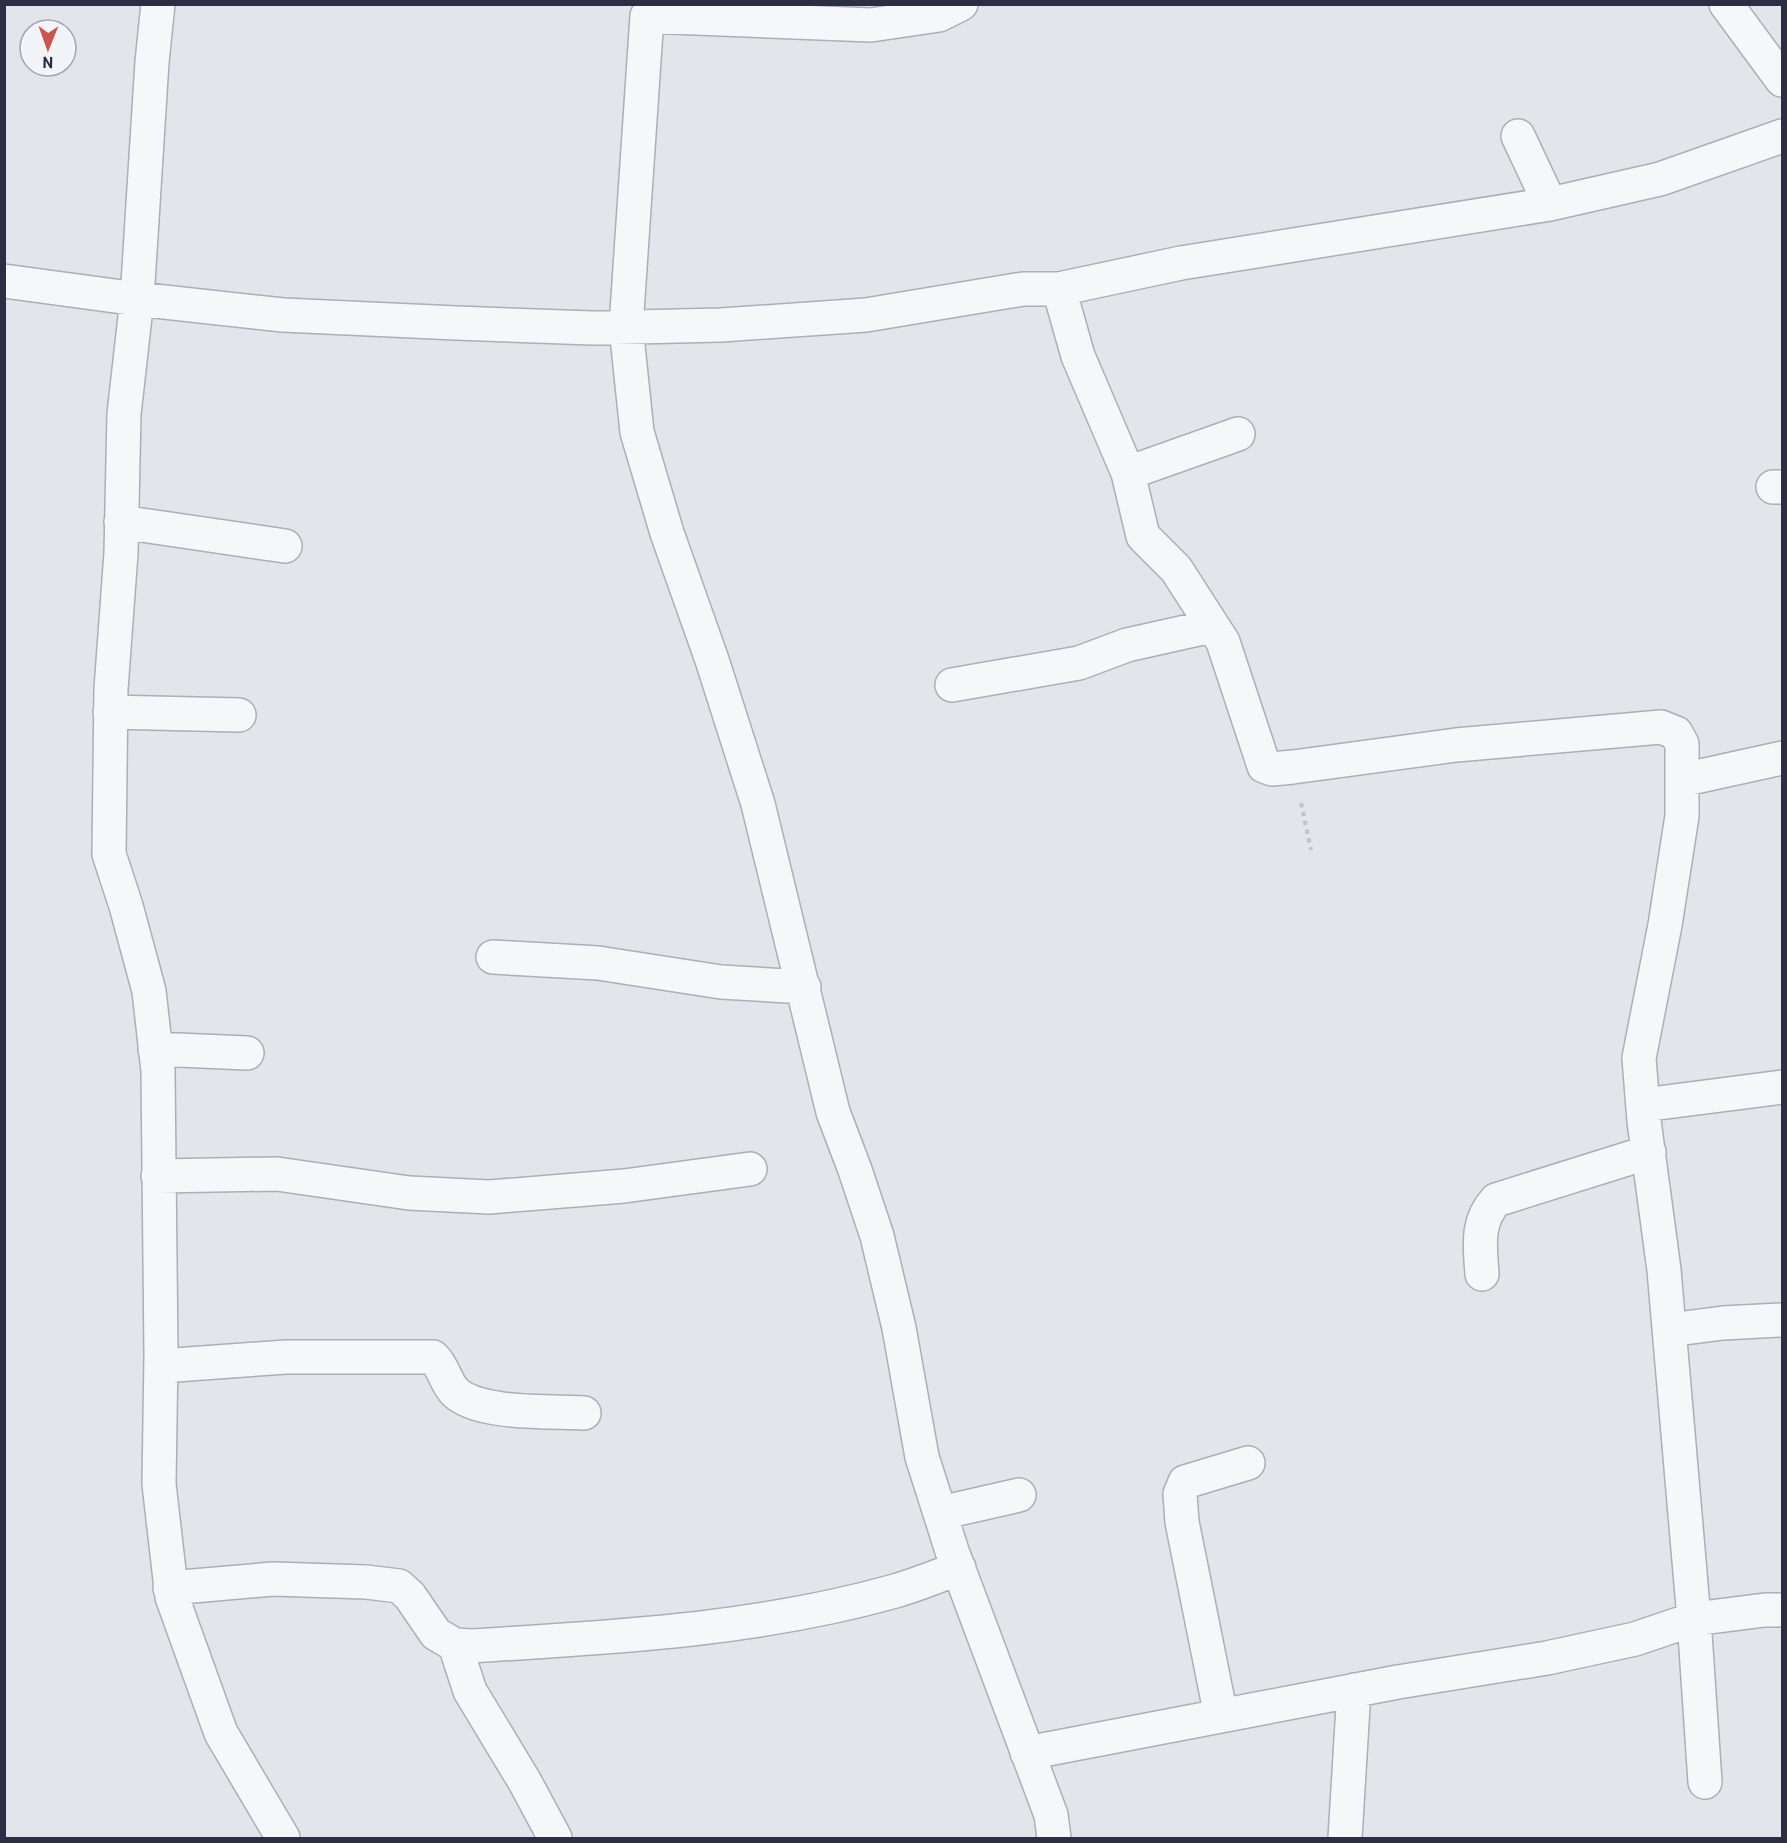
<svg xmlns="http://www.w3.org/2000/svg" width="1787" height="1843" font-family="Barlow,sans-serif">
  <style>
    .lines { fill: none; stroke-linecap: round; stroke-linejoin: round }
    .minor-casing { stroke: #acaeb9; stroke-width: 36 }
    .path { stroke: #c1c3ca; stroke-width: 4; stroke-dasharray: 4.5 4.5; stroke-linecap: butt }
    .minor { stroke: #f6f7f9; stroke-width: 33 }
  </style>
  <rect width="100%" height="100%" fill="#e3e5eb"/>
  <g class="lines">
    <g class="minor-casing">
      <path id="minor" d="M 158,4 L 152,62 L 137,299 L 124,414 L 121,553 L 111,689 L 109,854 L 126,906 L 149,991 L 158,1071 L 161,1355 L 159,1484 L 172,1597 L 221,1733 L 283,1838
        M 961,4 L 939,15 L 871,25 L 647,16 L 626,327 L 637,432 L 667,533 L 712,660 L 758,804 L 833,1112 L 855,1170 L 877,1236 L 899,1328 L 922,1457 L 952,1551 L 1051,1815 L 1054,1838
        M 1726,4 L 1782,80
        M 1518,136 L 1550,204
        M 4,281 L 137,299 L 283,315 L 456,323 L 592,328 L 721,325 L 866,315 L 1023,289 L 1059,289 L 1181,263 L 1550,204 L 1660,179 L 1782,136
        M 1059,289 L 1078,356 L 1128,473 L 1143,536 L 1176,569 L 1223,642 L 1264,766 L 1272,769 L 1293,767 L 1456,745 L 1661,727 L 1676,733 L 1682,744 L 1682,816 L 1665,925 L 1639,1058 L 1644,1121 L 1664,1270 L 1694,1619 L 1705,1782
        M 1128,473 L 1238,434
        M 1773,487 L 1782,487
        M 121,522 L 285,546
        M 952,685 L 1079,663 L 1127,645 L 1212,626
        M 110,712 L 239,715
        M 1682,780 L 1782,758
        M 493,957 L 598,963 L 721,982 L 804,987
        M 155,1049 L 247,1053
        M 1643,1105 L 1782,1087
        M 158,1176 L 277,1174 L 409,1193 L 489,1197 L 624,1186 L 750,1169
        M 1482,1274 C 1480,1246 1476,1222 1496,1200 L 1649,1152
        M 1669,1330 L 1723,1323 L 1782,1320
        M 161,1366 L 286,1357 L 433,1357 C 444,1367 445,1382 455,1392 C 478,1415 552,1411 584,1413
        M 940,1513 L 1019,1495
        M 170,1588 L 273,1579 L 366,1582 L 399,1586 L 410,1596 L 436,1634 L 455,1645 L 471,1646 C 613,1637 757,1630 895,1591 C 916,1585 938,1576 959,1568
        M 455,1645 L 470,1691 L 525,1782 L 555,1838
        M 1221,1716 L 1182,1522 L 1180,1494 L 1185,1482 L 1248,1463
        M 1027,1753 L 1398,1682 L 1547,1658 L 1635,1639 L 1694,1619 L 1765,1610 L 1782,1610
        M 1345,1838 L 1354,1690"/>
    </g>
    <path class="path" d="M 1301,803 L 1311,850"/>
    <use href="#minor" class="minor"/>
  </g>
  <rect width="1787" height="1843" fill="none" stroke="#2c2f43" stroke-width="12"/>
  <g transform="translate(48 48) rotate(181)"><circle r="28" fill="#f3f4f8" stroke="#a3a5b0" stroke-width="1.5"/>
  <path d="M0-4.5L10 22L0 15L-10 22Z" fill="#ca544e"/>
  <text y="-9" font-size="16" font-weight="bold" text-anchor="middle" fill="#2c2f43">N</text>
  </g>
</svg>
